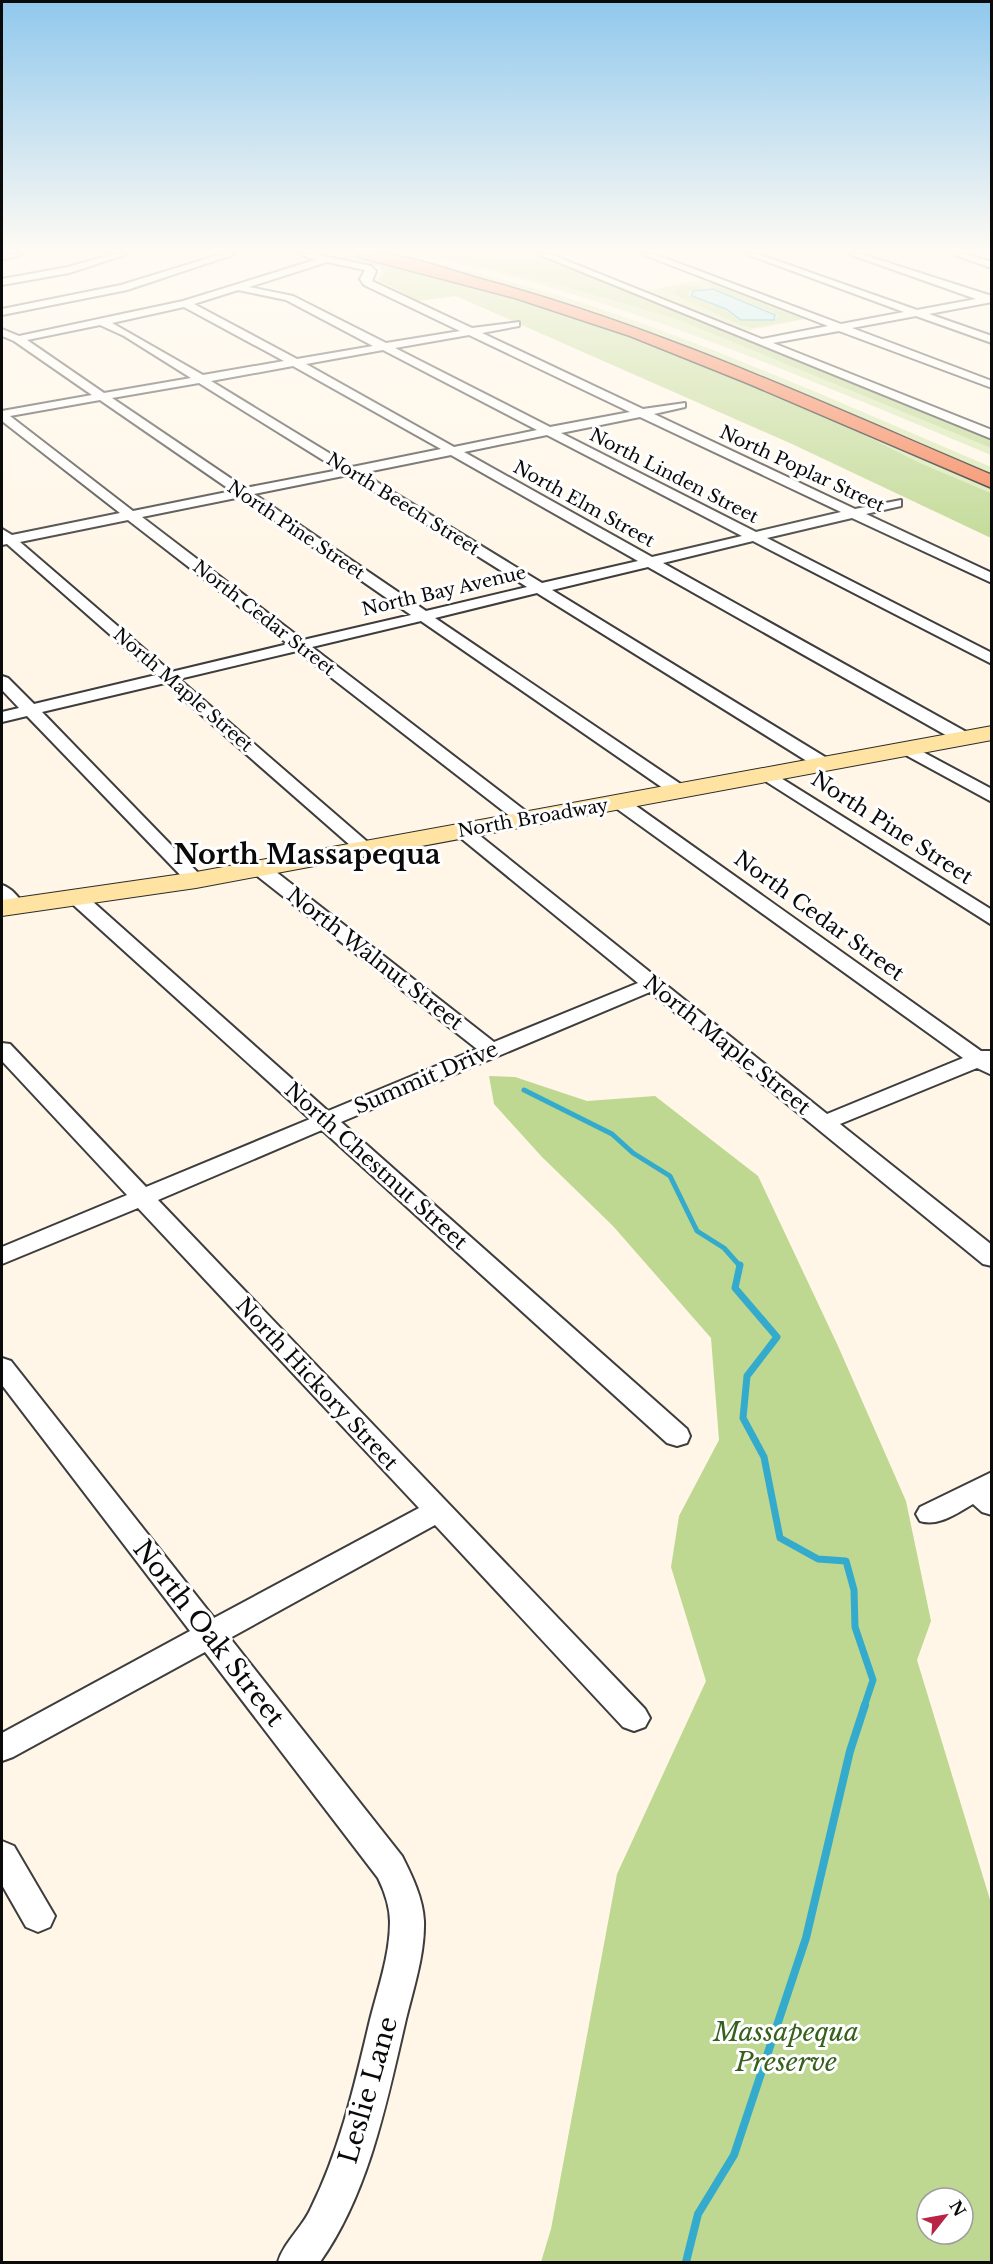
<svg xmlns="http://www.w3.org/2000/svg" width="993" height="2264" font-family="'Libre Baskerville',serif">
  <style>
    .green { fill: #d8e8b2 }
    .forest { fill: #bed891; fill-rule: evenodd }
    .water { fill: #ace7f5; stroke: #34abcc; stroke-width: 1.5 }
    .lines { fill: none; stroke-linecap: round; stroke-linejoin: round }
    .stream-far2 { stroke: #34abcc; stroke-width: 5 }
    .stream-far1 { stroke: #34abcc; stroke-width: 7 }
    .stream { stroke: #34abcc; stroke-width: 8 }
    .minor-casing { stroke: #3d3d3d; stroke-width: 4 }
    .secondary-casing { stroke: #2c2c2c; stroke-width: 2 }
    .motorway-casing { stroke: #1b1b1b; stroke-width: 3 }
    .minor { fill: #fff; fill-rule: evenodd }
    .secondary { fill: #ffe3a2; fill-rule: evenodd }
    .motorway { fill: #f47d50; fill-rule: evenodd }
    .labels { text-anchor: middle; stroke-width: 6; stroke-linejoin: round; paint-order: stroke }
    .far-street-label { font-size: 18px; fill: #0a0a0a; stroke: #fff }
    .street-label { font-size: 21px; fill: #0a0a0a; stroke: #fff }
    .near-street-label { font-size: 26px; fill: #0a0a0a; stroke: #fff }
    .near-park-label { font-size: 26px; font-style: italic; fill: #36601c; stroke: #fff }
    .district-label { font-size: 27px; font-weight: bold; fill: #0a0a0a; stroke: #fff }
  </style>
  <rect width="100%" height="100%" fill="#fff6e7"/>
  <path class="green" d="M 342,254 L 452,278 L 630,334 L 991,488 L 991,493 L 918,462 L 847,426 L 628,334 L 457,282 Z
    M 379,254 L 395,254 C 469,270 542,289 613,313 C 742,358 866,414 991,467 L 991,475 C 862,420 733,359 599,315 C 526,291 453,271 379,254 Z
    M 417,254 L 441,257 L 559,285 L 676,319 L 991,448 L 991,455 C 804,378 617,295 417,254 Z
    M 707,279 L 811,318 L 745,331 L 643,291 Z"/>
  <path class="forest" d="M 324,254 L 360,257 L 457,282 L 628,334 L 847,426 L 918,462 L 991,493 L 991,538 L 792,444 L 456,296 L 419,301 L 378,280 L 383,274 L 381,268 L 370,263 Z
    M 427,254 L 530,254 L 540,256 L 991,439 L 991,448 L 676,319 L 559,285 Z
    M 711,283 L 803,318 L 804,319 L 752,328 L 740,325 L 671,293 L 680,287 L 701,285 L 702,288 L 689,291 L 688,295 L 724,309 L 741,321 L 771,321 L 779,317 L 773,312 L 712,288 L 708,285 Z
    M 489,1076 L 515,1077 L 587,1101 L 655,1096 L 758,1176 L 838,1346 L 906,1501 L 931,1621 L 917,1660 L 991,1903 L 991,2262 L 541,2262 L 551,2229 L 617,1874 L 706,1681 L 671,1567 L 679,1516 L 719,1440 L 711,1338 L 613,1226 L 542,1157 L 494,1104 ZM 927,2198 L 963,2198 L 963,2234 L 927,2234 Z"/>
  <path class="water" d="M 713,289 L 775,315 L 774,320 L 741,320 L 726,309 L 692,296 L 693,291 Z"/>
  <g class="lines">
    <path class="stream-far2" d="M 524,1090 L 612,1134 L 633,1153 L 670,1176 L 697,1231 L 724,1248 L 740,1266"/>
    <path class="stream-far1" d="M 740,1265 L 735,1288 L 777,1337 L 747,1376 L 743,1418 L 764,1457 L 780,1538 L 818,1559 L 846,1561 L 854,1590 L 855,1627 L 873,1680 L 864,1707"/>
    <path class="stream" d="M 686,2262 L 698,2214 L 734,2155 L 806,1938 L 850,1751 L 865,1705"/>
    <g class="minor-casing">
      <path id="minor" d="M 2,254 L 23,254 L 2,260 Z
        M 113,254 L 127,254 L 69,273 L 2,285 L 2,279 L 68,267 Z
        M 222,254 L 235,254 L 127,290 L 2,315 L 2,309 L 121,285 Z
        M 299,254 L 314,254 L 371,266 L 376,271 L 372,281 L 472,328 L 519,322 L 519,326 L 482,333 L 643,409 L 685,403 L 685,407 L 654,414 L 855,509 L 901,500 L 901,506 L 866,514 L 992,573 L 992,583 L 852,518 L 767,538 L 992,653 L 992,664 L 753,541 L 663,563 L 970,734 L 972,738 L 970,742 L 958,742 L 648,567 L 552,590 L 830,760 L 833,764 L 830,768 L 818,768 L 537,593 L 435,618 L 685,787 L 688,791 L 685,795 L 673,795 L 421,621 L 312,647 L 532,816 L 535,820 L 532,824 L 520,824 L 297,651 L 179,679 L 371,845 L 374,849 L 371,853 L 359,853 L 165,683 L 42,712 L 205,880 L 196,886 L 189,884 L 27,716 L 2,722 L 2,712 L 19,708 L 2,690 L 2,676 L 8,678 L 34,704 L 156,675 L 7,544 L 2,545 L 2,529 L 12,535 L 120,513 L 2,421 L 2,411 L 92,395 L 14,341 L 2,336 L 2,329 L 19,336 L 183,301 L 315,260 ZM 327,262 L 365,270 L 360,279 L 364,285 L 460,331 L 386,343 L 293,296 L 249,287 ZM 238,290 L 286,300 L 373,346 L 297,359 L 194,304 ZM 184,307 L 284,361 L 203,375 L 112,323 ZM 100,325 L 124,336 L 191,378 L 104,393 L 27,340 ZM 469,335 L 630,412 L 550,427 L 395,348 ZM 383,350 L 537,430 L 454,447 L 306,364 ZM 293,366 L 441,449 L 352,467 L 211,381 ZM 199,383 L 339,470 L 245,488 L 112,398 ZM 100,400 L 232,491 L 133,511 L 10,416 ZM 640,417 L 841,512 L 756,532 L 561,433 ZM 547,435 L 742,536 L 652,557 L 464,452 ZM 451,455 L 638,561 L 542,583 L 362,473 ZM 348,475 L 527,587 L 426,611 L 254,494 ZM 241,497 L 411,615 L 303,640 L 142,517 ZM 128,520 L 288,644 L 171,672 L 20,542 Z
        M 538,254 L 550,254 L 762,339 L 828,326 L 642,254 L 654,254 L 841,324 L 904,312 L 746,254 L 758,254 L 917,310 L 976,299 L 849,254 L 861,254 L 992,296 L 992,302 L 929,314 L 992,336 L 992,343 L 916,316 L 852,328 L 992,381 L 992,388 L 839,331 L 773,343 L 992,430 L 992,439 Z
        M 952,254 L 965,254 L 992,262 L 992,268 Z
        M 908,744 L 992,789 L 992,802 L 902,753 L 900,749 L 902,745 Z
        M 768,770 L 992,910 L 992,925 L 762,779 L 759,775 L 762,771 Z
        M 619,797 L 625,798 L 981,1051 L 992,1051 L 992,1075 L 977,1068 L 840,1124 L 992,1245 L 992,1266 L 983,1264 L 650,992 L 341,1122 L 687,1429 L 690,1436 L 687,1443 L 677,1446 L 667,1443 L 322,1130 L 158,1200 L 645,1709 L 650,1718 L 645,1727 L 634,1731 L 623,1727 L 435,1525 L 230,1638 L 402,1856 C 412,1876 423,1898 424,1921 C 425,1953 414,1987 406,2019 C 387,2101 369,2193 320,2262 L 278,2262 C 284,2242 302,2228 311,2208 C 340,2150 355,2083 370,2020 C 378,1988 390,1955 390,1922 C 390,1907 384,1890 378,1878 L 205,1652 L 13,1757 L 2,1761 L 2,1733 L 190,1631 L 2,1385 L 2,1358 L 11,1361 L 214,1618 L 419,1508 L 138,1208 L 2,1264 L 2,1247 L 127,1195 L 2,1061 L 2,1043 L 10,1044 L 146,1187 L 310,1119 L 69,901 L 66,897 L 69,893 L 83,893 L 328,1111 L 477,1049 L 252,872 L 250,868 L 252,864 L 266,864 L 494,1042 L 638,983 L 457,835 L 454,831 L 457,827 L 469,827 L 827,1114 L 963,1058 L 613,806 L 610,802 L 613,798 Z
        M 2,885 C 12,888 19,898 25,906 L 22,910 L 8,910 L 2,902 Z
        M 992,1472 L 992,1515 L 982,1512 L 973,1504 C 957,1513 939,1527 920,1521 L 916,1514 L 920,1507 Z
        M 2,1841 L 14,1846 L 55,1916 L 50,1927 L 38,1932 L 26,1927 L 2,1885 Z"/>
    </g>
    <g class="secondary-casing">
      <path id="secondary" d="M 992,726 L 992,740 L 196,888 L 2,916 L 2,900 L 196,872 Z"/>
    </g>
    <g class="motorway-casing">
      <path id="motorway" d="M 357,254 C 396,250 439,267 477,278 C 655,325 822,403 992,475 L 992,488 L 747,383 L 630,336 L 515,298 L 359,257 Z"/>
    </g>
    <use href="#minor" class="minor"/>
    <use href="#secondary" class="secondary"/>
    <use href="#motorway" class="motorway"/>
  </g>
  <linearGradient id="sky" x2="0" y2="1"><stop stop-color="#90c8ed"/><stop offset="0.44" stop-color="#fffbf4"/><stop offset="1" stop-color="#fffbf4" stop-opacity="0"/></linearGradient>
  <rect width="993" height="571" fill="url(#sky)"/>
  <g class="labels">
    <g class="far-street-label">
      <text transform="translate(802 469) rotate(25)" y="6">North Poplar Street</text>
      <text transform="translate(674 476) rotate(27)" y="6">North Linden Street</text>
      <text transform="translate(403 504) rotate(32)" y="6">North Beech Street</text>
      <text transform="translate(584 504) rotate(29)" y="6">North Elm Street</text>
      <text transform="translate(296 530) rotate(34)" y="6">North Pine Street</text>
      <text transform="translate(444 591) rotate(-13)" y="6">North Bay Avenue</text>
      <text transform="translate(264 618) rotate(38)" y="6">North Cedar Street</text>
      <text transform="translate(183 690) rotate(41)" y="6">North Maple Street</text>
      <text transform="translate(533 818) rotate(-10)" y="6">North Broadway</text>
    </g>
    <g class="street-label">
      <text transform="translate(892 828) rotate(33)" y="7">North Pine Street</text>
      <text transform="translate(819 916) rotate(36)" y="7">North Cedar Street</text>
      <text transform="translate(375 959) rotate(38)" y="7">North Walnut Street</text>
      <text transform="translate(727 1045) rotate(39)" y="7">North Maple Street</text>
      <text transform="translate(426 1078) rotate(-23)" y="7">Summit Drive</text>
      <text transform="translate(376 1166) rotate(42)" y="7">North Chestnut Street</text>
      <text transform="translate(317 1384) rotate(47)" y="7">North Hickory Street</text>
    </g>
    <g class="near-street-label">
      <text transform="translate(209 1633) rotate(52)" y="9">North Oak Street</text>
      <text transform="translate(368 2090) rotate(-74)" y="9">Leslie Lane</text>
    </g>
    <g class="near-park-label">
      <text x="786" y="2041">Massapequa<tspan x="786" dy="30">Preserve</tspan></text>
    </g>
    <g class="district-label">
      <text x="307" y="864">North Massapequa</text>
    </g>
  </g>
  <rect width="993" height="2264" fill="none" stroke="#0a0a0a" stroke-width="6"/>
  <g transform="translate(945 2216) rotate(59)"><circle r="28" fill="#ffffff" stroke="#9d9d9d" stroke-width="1.5"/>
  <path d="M0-4.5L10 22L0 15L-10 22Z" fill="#b82446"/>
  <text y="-9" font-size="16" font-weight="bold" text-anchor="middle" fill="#0a0a0a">N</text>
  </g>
</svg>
